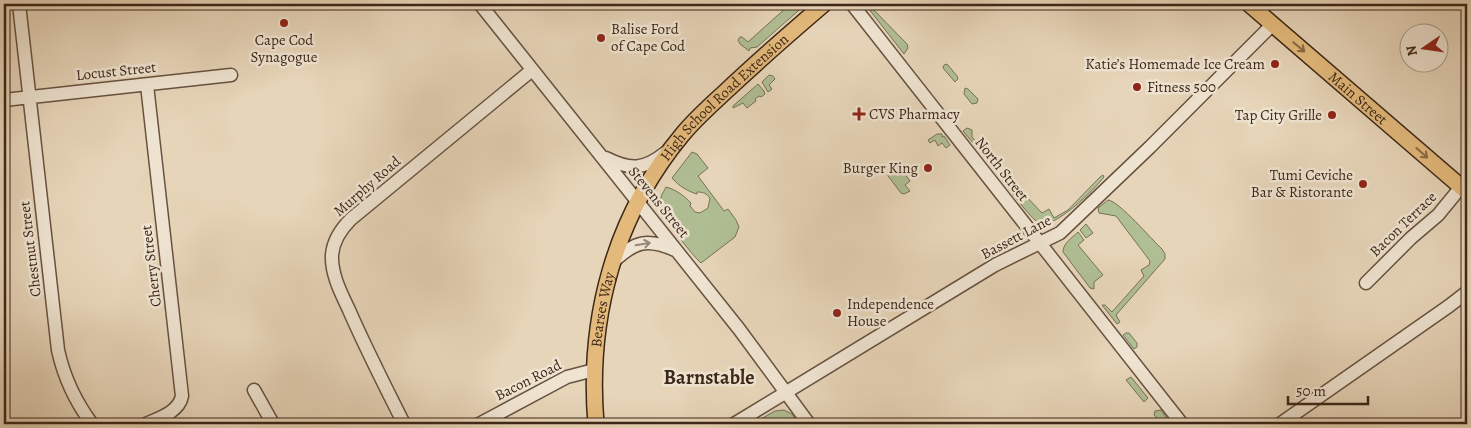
<svg xmlns="http://www.w3.org/2000/svg" width="1471" height="428" font-family="Alegreya,serif">
  <style>
    .green { fill: #b0be94; stroke: #767256 }
    .lines { fill: none; stroke-linecap: round; stroke-linejoin: round }
    .minor-casing { stroke: #675240; stroke-width: 15 }
    .major-casing { stroke: #3c2718; stroke-width: 18 }
    .minor { stroke: #efe4d2; stroke-width: 12 }
    .major { stroke: #e4ba7c; stroke-width: 15 }
    .oneway { stroke: #886945 }
    .oneway2 { stroke: #968675 }
    .poi-dot { fill: #8f2418; stroke: #efe4d2; stroke-width: 2 }
    .labels { text-anchor: middle; stroke-width: 5; stroke-linejoin: round; paint-order: stroke }
    .poi-label { font-size: 15px; fill: #3c2718; stroke: #efe4d2; text-anchor: start }
    .street-label { font-size: 15px; fill: #3c2718; stroke: #efe4d2 }
    .district-label { font-size: 20px; font-weight: bold; fill: #3c2718; stroke: #efe4d2 }
  </style>
  <rect width="100%" height="100%" fill="#e7d5b9"/>
  <filter id="stains"><feTurbulence type="fractalNoise" baseFrequency=".004" numOctaves="4"/><feColorMatrix values="0 0 0 0 .2 0 0 0 0 .09 0 0 0 0 .02 0 0 0 .5 -.17"/></filter>
  <radialGradient id="worn" r=".72"><stop offset=".6" stop-color="#630" stop-opacity="0"/><stop offset="1" stop-color="#630" stop-opacity=".3"/></radialGradient>
  <path class="green" d="M 786,4 L 806,4 L 757,47 L 750,48 L 749,51 L 740,44 L 738,40 L 740,37 L 742,37 L 748,42 L 788,6 Z
    M 865,4 L 868,4 L 907,44 L 908,48 L 904,54 Z
    M 947,64 L 957,76 L 958,79 L 955,82 L 943,68 L 944,65 Z
    M 769,75 L 773,76 L 775,79 L 769,85 L 772,89 L 768,92 L 762,82 Z
    M 758,84 L 764,91 L 765,94 L 761,97 L 759,96 L 755,99 L 756,101 L 747,108 L 743,103 L 733,108 L 733,106 Z
    M 965,88 L 968,89 L 978,99 L 977,103 L 972,104 L 964,94 Z
    M 967,128 L 972,130 L 972,137 L 992,161 L 990,163 L 963,131 Z
    M 937,134 L 942,134 L 942,137 L 944,136 L 950,145 L 946,148 L 942,143 L 938,146 L 935,140 L 930,143 L 928,140 Z
    M 692,152 L 697,154 L 708,168 L 698,176 L 724,211 L 728,209 L 736,220 L 739,227 L 735,237 L 701,263 C 692,255 661,216 660,206 C 659,198 663,193 666,187 C 677,190 684,196 691,203 L 690,206 L 695,212 L 700,213 L 708,208 L 710,198 C 706,193 703,192 697,192 L 697,194 C 687,191 679,186 672,178 Z
    M 893,167 L 900,176 L 904,173 L 910,181 L 905,185 L 910,191 L 904,194 L 901,193 L 888,176 L 888,171 Z
    M 1004,173 L 1042,213 L 1049,209 L 1054,218 L 1068,210 L 1100,177 L 1103,175 L 1104,177 C 1095,189 1054,230 1039,223 C 1029,217 1011,191 1003,181 L 1001,174 Z
    M 1108,200 C 1119,201 1152,240 1162,249 L 1165,254 L 1165,259 L 1116,315 L 1120,322 L 1117,324 L 1102,305 L 1105,305 L 1112,312 L 1144,276 L 1141,270 L 1149,265 L 1150,261 L 1116,216 L 1099,213 L 1098,208 Z
    M 1086,224 L 1093,233 L 1086,238 L 1080,230 Z
    M 1078,232 L 1084,240 L 1078,245 L 1103,275 L 1094,282 L 1094,289 L 1090,288 L 1063,252 C 1063,243 1072,238 1078,232 Z
    M 1126,333 L 1129,333 L 1137,343 L 1137,347 L 1134,349 L 1123,335 Z
    M 1131,377 L 1148,398 L 1144,402 L 1126,380 Z
    M 784,410 L 792,414 L 799,424 L 752,424 L 775,411 Z
    M 1161,410 L 1171,424 L 1162,424 L 1154,415 L 1155,411 Z"/>
  <g class="lines">
    <g class="minor-casing">
      <path id="minor" d="M 19,4 L 58,350 C 64,378 75,401 92,424
        M 480,4 L 739,329 L 809,424
        M 852,4 L 1182,424
        M 4,100 L 231,75
        M 606,158 C 630,170 644,170 665,153
        M 613,262 C 635,241 647,238 675,250
        M 1366,283 L 1411,238 L 1438,215 L 1461,187
        M 254,390 L 273,424
        M 146,424 C 159,418 179,412 182,396 L 147,85
        M 404,424 C 385,386 366,349 349,310 C 341,293 331,274 332,255 C 333,241 341,229 351,219 L 532,70
        M 479,424 L 567,377 L 594,370
        M 734,424 L 995,265 L 1060,233 L 1150,147 L 1273,24
        M 1280,424 L 1449,306 L 1467,292"/>
    </g>
    <g class="major-casing">
      <g id="major">
        <path id="s1" d="M 1249,4 L 1467,192"/>
        <path id="s2" d="M 596,424 C 587,319 614,217 682,135 C 695,119 710,106 725,92 C 757,62 790,33 824,4"/>
      </g>
    </g>
    <use href="#minor" class="minor"/>
    <use href="#major" class="major"/>
  </g>
  <defs><path id="oneway-shaft" d="M-6 0H5M1.5-3L5.5 0L1.5 3" fill="none" stroke-width="1.6" stroke-linecap="round" stroke-linejoin="round" transform="scale(1.25)"/></defs>
  <g class="oneway">
    <use href="#oneway-shaft" transform="translate(1299 47) rotate(40)"/>
    <use href="#oneway-shaft" transform="translate(1422 153) rotate(41)"/>
  </g>
  <use class="oneway2" href="#oneway-shaft" transform="translate(643 244) rotate(-9)"/>
  <g class="poi-dot">
    <circle cx="284" cy="23" r="5"/>
    <circle cx="601" cy="38" r="5"/>
    <circle cx="1275" cy="64" r="5"/>
    <circle cx="1137" cy="87" r="5"/>
    <path d="M856.5 106.5h5v5h5v5h-5v5h-5v-5h-5v-5h5z"/>
    <circle cx="1332" cy="115" r="5"/>
    <circle cx="928" cy="168" r="5"/>
    <circle cx="1363" cy="184" r="5"/>
    <circle cx="837" cy="313" r="5"/>
  </g>
  <g class="labels">
    <g class="poi-label">
      <text x="611" y="34">Balise Ford<tspan x="611" dy="17">of Cape Cod</tspan></text>
      <text x="284" y="45" text-anchor="middle">Cape Cod<tspan x="284" dy="17">Synagogue</tspan></text>
      <text x="1265" y="69" text-anchor="end">Katie’s Homemade Ice Cream</text>
      <text x="1147" y="92">Fitness 500</text>
      <text x="869" y="119">CVS Pharmacy</text>
      <text x="1322" y="120" text-anchor="end">Tap City Grille</text>
      <text x="918" y="173" text-anchor="end">Burger King</text>
      <text x="1353" y="180" text-anchor="end">Tumi Ceviche<tspan x="1353" dy="17">Bar &amp; Ristorante</tspan></text>
      <text x="847" y="309">Independence<tspan x="847" dy="17">House</tspan></text>
    </g>
    <g class="street-label">
      <text transform="translate(116 71) rotate(-6)" y="5">Locust Street</text>
      <text dy="5" stroke="none"><textPath href="#s2" startOffset="366">High School Road Extension</textPath></text>
      <text dy="5" stroke="none"><textPath href="#s1" startOffset="144">Main Street</textPath></text>
      <text transform="translate(1002 169) rotate(52)" y="5">North Street</text>
      <text transform="translate(367 186) rotate(-41)" y="5">Murphy Road</text>
      <text transform="translate(659 202) rotate(51)" y="5">Stevens Street</text>
      <text transform="translate(1403 224) rotate(-44)" y="5">Bacon Terrace</text>
      <text transform="translate(1016 237) rotate(-28)" y="5">Bassett Lane</text>
      <text transform="translate(30 249) rotate(-97)" y="5">Chestnut Street</text>
      <text transform="translate(151 266) rotate(-97)" y="5">Cherry Street</text>
      <text dy="5" stroke="none"><textPath href="#s2" startOffset="115">Bearses Way</textPath></text>
      <text transform="translate(528 380) rotate(-27)" y="5">Bacon Road</text>
    </g>
    <g class="district-label">
      <text x="709" y="384">Barnstable</text>
    </g>
  </g>
  <rect width="1471" height="428" fill="none" stroke="#e7d5b9" stroke-width="20"/>
  <rect x="5" y="5" width="1461" height="418" fill="none" stroke="#3c2718" stroke-width="2.5"/>
  <rect x="10" y="10" width="1451" height="408" fill="none" stroke="#3c2718"/>
  <g transform="translate(1424 48) rotate(257)"><circle r="24" fill="#efe4d2" stroke="#a79888"/>
  <path d="M0-4L9 19L0 12L-9 19Z" fill="#8f2418"/>
  <text y="-8" font-size="14" font-weight="bold" text-anchor="middle" fill="#3c2718">N</text>
  </g>
  <path d="M1288 396v8h80v-8" fill="none" stroke="#3c2718" stroke-width="2.5"/>
  <text x="1296" y="396" font-size="15" fill="#3c2718" stroke="#efe4d2" stroke-width="4" paint-order="stroke">50 m</text>
  <rect width="100%" height="100%" filter="url(#stains)"/>
  <rect width="100%" height="100%" fill="url(#worn)"/>
</svg>
